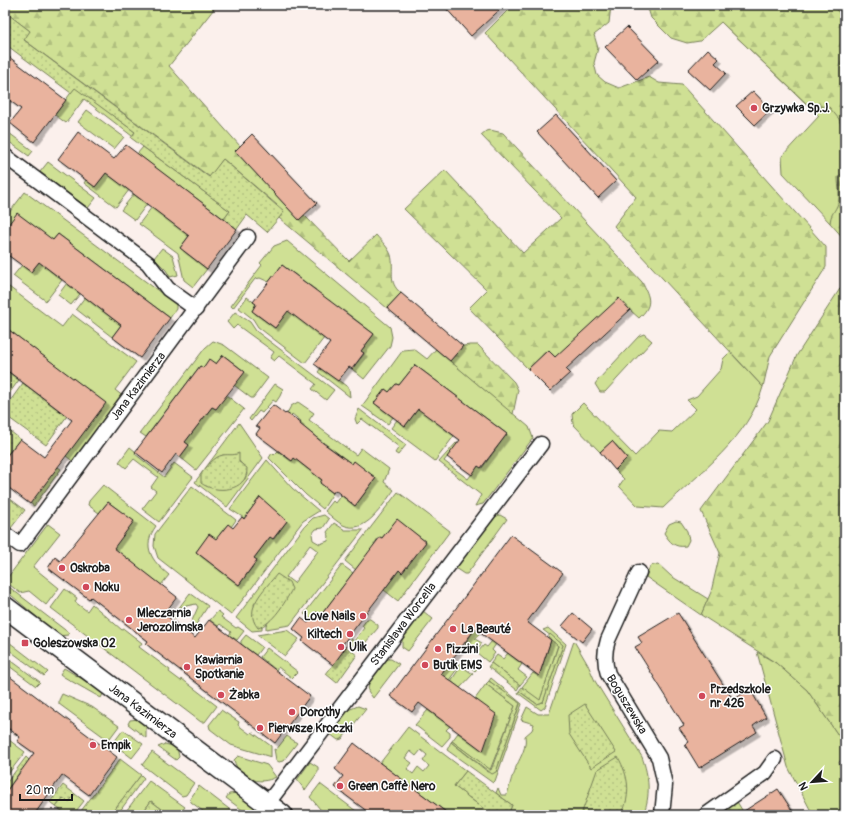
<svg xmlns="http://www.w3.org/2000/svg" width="850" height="820" font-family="Pangolin,sans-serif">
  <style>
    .grass { fill: #cfe094; stroke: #767e58; fill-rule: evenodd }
    .forest { fill: url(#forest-firs); stroke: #767e58 }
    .park { fill: url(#park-dots); stroke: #767e58 }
    .building { fill: #e9b39e; stroke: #1c1c1c; filter: url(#shadow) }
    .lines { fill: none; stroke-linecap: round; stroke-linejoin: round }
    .street-casing { stroke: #1c1c1c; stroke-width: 17 }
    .secondary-casing { stroke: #1c1c1c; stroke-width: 23 }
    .street { stroke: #fff; stroke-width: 14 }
    .secondary { stroke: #fff; stroke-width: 20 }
    .poi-dot { fill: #d1495b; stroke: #fff; stroke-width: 1.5 }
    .labels { text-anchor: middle; stroke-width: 3; stroke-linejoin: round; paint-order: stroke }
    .poi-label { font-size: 12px; font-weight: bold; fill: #1c1c1c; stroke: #fff; text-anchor: start }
    .street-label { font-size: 12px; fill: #1c1c1c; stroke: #fff }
  </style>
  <defs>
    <pattern id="forest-firs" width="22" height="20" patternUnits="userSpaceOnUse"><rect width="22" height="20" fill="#cfe094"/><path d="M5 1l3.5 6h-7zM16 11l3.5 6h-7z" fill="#b1c07f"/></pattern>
    <pattern id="park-dots" width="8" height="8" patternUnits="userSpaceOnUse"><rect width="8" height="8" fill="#cfe094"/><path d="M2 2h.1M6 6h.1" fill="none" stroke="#b1c07f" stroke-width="1.8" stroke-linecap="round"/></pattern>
    <filter id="shadow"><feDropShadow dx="3.5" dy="3.5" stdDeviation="0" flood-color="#0004"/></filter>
  </defs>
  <rect width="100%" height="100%" fill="#fbf0ec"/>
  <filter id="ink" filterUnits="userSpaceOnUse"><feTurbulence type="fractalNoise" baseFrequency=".025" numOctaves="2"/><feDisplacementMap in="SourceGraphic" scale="8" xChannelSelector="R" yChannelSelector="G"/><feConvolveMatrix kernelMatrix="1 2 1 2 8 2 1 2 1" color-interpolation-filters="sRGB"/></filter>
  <g filter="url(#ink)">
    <path class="grass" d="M 666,5 L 845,5 L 845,227 L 830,223 L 783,173 L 782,156 L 819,116 L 721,22 Z
      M 75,87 L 135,132 L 132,136 L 84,99 L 66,123 L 55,115 Z
      M 87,110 L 124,137 L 114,149 L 78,122 Z
      M 5,130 L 33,151 L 29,156 L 5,139 Z
      M 143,147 L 230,211 L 224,219 L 137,154 Z
      M 48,162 L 96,198 L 88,208 L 40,172 Z
      M 106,173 L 129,190 L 116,207 L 84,183 L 86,180 L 95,187 Z
      M 25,192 L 176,304 L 176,309 L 170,318 L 58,234 L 53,240 L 5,229 L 5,218 Z
      M 134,194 L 147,204 L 135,220 L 121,210 Z
      M 152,207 L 189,236 L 180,248 L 207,269 L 193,287 L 184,280 L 178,253 L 139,224 Z
      M 287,241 L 390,327 L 392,337 L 390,346 L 364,379 L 352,369 L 364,354 L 361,351 L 374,334 L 343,310 L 341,313 L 328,303 L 330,300 L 327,302 L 314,293 L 316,290 L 282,265 L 269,282 L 260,278 L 255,279 L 233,308 L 231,306 L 262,265 L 260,263 L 274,246 Z
      M 162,248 L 173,256 L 178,275 L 170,277 L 166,270 L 154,258 Z
      M 39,262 L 62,280 L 46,301 L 13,276 L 22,265 L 31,272 Z
      M 67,283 L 80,294 L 71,305 L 58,295 Z
      M 5,284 L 62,327 L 72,314 L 136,362 L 115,390 L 124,397 L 75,463 L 66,456 L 105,403 L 5,327 Z
      M 85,297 L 121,325 L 112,337 L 76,309 Z
      M 247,297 L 256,304 L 252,311 L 275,328 L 289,309 L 324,338 L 305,363 L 258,327 L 253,319 L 239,308 Z
      M 235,312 L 250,322 L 256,331 L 334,390 L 326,400 L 312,389 L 316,384 L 279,356 L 274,361 L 270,358 L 274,352 L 237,325 L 233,329 L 227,322 Z
      M 644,334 L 652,341 L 605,392 L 600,392 L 595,384 L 598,380 L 639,336 Z
      M 213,341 L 224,345 L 268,378 L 253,398 L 251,398 L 234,385 L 244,371 L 223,355 L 216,364 L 203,368 L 200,366 L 146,437 L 140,433 L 205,348 Z
      M 414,349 L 427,359 L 436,349 L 529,427 L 533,438 L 483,504 L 475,506 L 481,495 L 439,462 L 456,443 L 460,446 L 455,447 L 444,461 L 468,479 L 478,466 L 482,468 L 507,434 L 415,365 L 399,385 L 396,384 L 389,392 L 385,389 L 374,403 L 393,417 L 388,424 L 362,406 L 403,350 Z
      M 730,352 L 763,387 C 748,439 700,472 663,508 L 638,506 L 619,486 L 624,479 L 615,470 L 627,458 L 612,441 L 600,452 L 573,424 L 572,414 L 583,403 L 635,456 L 659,431 L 672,432 L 696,409 L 687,400 L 697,396 L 721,369 L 723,359 Z
      M 321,368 L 349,388 L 350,397 L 318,372 Z
      M 275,384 L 283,389 L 280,396 L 276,402 L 273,400 L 262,413 L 259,411 L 251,421 L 249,419 Z
      M 226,395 L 244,409 L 196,470 L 180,457 L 189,445 L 185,442 L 212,407 L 216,409 Z
      M 298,402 L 314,413 L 309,420 L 356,455 L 361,448 L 389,469 L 384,482 L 394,490 C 383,504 366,536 343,525 C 337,522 331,516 325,511 L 333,501 L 335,503 L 341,495 L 355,506 L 376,478 L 354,462 L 352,464 L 299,424 L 301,421 L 292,414 L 289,417 L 286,415 L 291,406 Z
      M 419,408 L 454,436 L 435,461 L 391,428 L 397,420 L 405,426 Z
      M 359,409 L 406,445 L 398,455 L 395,453 L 399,447 L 362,419 L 357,424 L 355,419 Z
      M 239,423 L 263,458 L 227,507 L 195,482 ZM 223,455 C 236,456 243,462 247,474 L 245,479 L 239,483 L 201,474 L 216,458 Z
      M 130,447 L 136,452 L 135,454 L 164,477 L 174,463 L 193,477 L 159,522 L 142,509 L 156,491 L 151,487 L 158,477 L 134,459 L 126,468 L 119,462 Z
      M 278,451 L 291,461 L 294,458 L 322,480 L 320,483 L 333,493 L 323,509 L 306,495 L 269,458 L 272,453 L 274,455 Z
      M 267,460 L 292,488 L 319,511 L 303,521 L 231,615 L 158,558 L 154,546 L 155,534 L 192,486 L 236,520 L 231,527 L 227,525 L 220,534 L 219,542 L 209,535 L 196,552 L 239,585 L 257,561 L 254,558 L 270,537 L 274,539 L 287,521 L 260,498 L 244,518 L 230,509 Z
      M 56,466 L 61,469 L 34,506 L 30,503 Z
      M 103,485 L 156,526 C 141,547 152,561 169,575 L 161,585 L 110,546 L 133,521 L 108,502 L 99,513 L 88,505 L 89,501 Z
      M 398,492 L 450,531 L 398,601 L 384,590 L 399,570 L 402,573 L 426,542 L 397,520 L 382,538 L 379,537 L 374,544 L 378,547 L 356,570 L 345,561 Z
      M 324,515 L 329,519 L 323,528 L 316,529 L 312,534 L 313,540 L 320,544 L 328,541 L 329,536 L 327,532 L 334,523 L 345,530 L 363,530 L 290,625 L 266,629 L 266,625 L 283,604 L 277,575 L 254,604 L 258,628 L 262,626 L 262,630 L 252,631 L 236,618 L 305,526 L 313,518 ZM 310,545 L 318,551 L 294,583 L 286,577 Z
      M 500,515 L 507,519 L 467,574 L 464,574 L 455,568 L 494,517 Z
      M 676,521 L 681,522 L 687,531 L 689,540 L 686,546 C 674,548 670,542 664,533 L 669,524 Z
      M 48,524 L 60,533 L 33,567 L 59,588 L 46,605 L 29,591 L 20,593 L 5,581 Z
      M 658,564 L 671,576 L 708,599 L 701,615 L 646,577 L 650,566 Z
      M 342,565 L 353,573 L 321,615 L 316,612 L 311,619 L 304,614 Z
      M 9,587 L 69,633 L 68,635 L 59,636 L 5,590 Z
      M 65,589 L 77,598 L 75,602 L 87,611 L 92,604 L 122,630 L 124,629 L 142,643 L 139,647 L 170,670 L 169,672 L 181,681 L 182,679 L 217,706 L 205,722 L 201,722 L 51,608 Z
      M 190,593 L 208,606 L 195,626 L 191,623 L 198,607 L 196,604 L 181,607 L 176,618 L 172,617 Z
      M 218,611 L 223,615 L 221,617 L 236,628 L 238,627 L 244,631 L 237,640 L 229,635 L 231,632 L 220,624 L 218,626 L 210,620 Z
      M 423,611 L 433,619 L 408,651 L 402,647 L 402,639 Z
      M 367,619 L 370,619 L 378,625 L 378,628 L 359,650 L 349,643 L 351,639 L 354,641 L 364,628 L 362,626 Z
      M 548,628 L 566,644 L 545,707 L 541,710 L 518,693 L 519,691 L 537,704 L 543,702 L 563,645 L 543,630 Z
      M 475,629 L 480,633 L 475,639 L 482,643 L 475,652 L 465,644 Z
      M 287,630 L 299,639 L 285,656 L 257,635 Z
      M 246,635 L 262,647 L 256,655 L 241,644 L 241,641 Z
      M 5,639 L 48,672 L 44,676 L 5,647 Z
      M 551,640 L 558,645 L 540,701 L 522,687 L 533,673 L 539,676 Z
      M 492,641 L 496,644 L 492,650 L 495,653 L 488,662 L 477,653 L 484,645 L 487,647 Z
      M 574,641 L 588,665 L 595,681 L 642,757 C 649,776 651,796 643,815 L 508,815 L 512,805 L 496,793 L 498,788 L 501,795 L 507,795 C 508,792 511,780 512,777 C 516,773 514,770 517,765 C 521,756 527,747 525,736 L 532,730 L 534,724 L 521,720 L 527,707 L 538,714 L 549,714 Z
      M 267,648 L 298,672 L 292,678 L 278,667 L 276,670 L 260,657 Z
      M 757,652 L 776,663 L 807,690 L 845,745 L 845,756 L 839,762 L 845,789 L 845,815 L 813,815 L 788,767 Z
      M 508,653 L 522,664 L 518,670 L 527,677 L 520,685 L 491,663 L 497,655 L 503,659 Z
      M 5,656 L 40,682 L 36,686 L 5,663 Z
      M 388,659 L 391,659 L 399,664 L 373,698 L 368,691 L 369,682 L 385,661 Z
      M 464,659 L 477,669 L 475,671 L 463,661 L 449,680 L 441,674 L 449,664 L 455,668 Z
      M 461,666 L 473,674 L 460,688 L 451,681 Z
      M 64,668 L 102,691 L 103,694 L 101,698 L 64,677 L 60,674 Z
      M 491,678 L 522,704 L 495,781 L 493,783 L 447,750 L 451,742 L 488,772 L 496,771 L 520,704 L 489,681 Z
      M 486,684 L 515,706 L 490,770 L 452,741 L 458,733 L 483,750 L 475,699 Z
      M 62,694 L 92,707 L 119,726 L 110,738 L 104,737 L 59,704 L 59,700 Z
      M 358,706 L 366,709 L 342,739 L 338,740 L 330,734 L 348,710 Z
      M 221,710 L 239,722 L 238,725 L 250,734 L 252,732 L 271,746 L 271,757 L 231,745 L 210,729 L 209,725 Z
      M 428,710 L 450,726 L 446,730 L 450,733 L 450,737 L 442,746 L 415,725 Z
      M 139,719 L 146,727 L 146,738 L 128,724 L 130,720 Z
      M 408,727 L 466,771 L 454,786 L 492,815 L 450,815 L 380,763 ZM 421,750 L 427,755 L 423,761 L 429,766 L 424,772 L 418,767 L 413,774 L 407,769 L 412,763 L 405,758 L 410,751 L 416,756 Z
      M 123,730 L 143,744 L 132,758 L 115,745 L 114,742 Z
      M 287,736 L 297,743 L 283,761 L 279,762 L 276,760 L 274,749 L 276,750 Z
      M 5,737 L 25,752 L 5,778 Z
      M 165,744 L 177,747 L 179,757 L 176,760 L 158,747 Z
      M 152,752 L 194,783 L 186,795 L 182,796 L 142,765 Z
      M 238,756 L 267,765 L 276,777 C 259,786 239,779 234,760 Z
      M 120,759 L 141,775 L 110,815 L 78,815 Z
      M 310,762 L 318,767 L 318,772 L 305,790 L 297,780 Z
      M 149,781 L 185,807 L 179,815 L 170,815 L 151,801 L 141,815 L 123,815 Z
      M 320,784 L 360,814 L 359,815 L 325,815 L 310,797 Z
      M 199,786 L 237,815 L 208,815 L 191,802 L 190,799 Z
      M 238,793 L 254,807 L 255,811 L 254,814 L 249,815 L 226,798 L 229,794 Z
      M 75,794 L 84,801 L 73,815 L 68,815 L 56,807 L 63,798 L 69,802 Z"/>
    <path class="forest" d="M 5,5 L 217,5 L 169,66 L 240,146 L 235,151 L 304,215 L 349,261 L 376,235 C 382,242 388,247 391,255 C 395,270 387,282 401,293 L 387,308 L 279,218 L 284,211 L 223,159 L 210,177 L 23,39 L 30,31 L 5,12 Z
      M 508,5 L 611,5 L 609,23 L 594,35 L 598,48 L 594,63 L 597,75 L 605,82 L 619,88 L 649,77 L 659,83 L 682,85 L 826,247 L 826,267 L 770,356 L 763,387 L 614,226 L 636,197 L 485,33 L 510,8 Z
      M 647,5 L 832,5 L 845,20 L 845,137 L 839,119 L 829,107 L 808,105 L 721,22 L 700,41 L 687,43 L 671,38 L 651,18 Z
      M 490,130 L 503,133 L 642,282 C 650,298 653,305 639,318 L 630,310 L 555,357 L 548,350 L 528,369 L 469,308 L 487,290 L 404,209 L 445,170 L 523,253 L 561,218 L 481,135 L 486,131 Z
      M 845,171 L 845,240 L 830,223 C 831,214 833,214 837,206 C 841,197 838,187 838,177 Z
      M 845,281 L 845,745 L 807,690 L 776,663 L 701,615 L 711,592 L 720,553 L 701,511 L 768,421 L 797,355 Z
      M 470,345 L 478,345 L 514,382 L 518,390 L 513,414 L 450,361 L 463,346 Z"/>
    <path class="park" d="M 5,12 L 30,31 L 24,40 L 209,177 L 223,159 L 284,212 L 267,232 L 247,215 L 237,229 L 224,219 L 230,211 L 131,138 L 135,132 L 75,88 L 71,93 L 5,44 Z
      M 5,369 L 19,380 L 5,399 Z
      M 23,383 L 67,416 L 46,445 L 5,415 L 5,408 Z
      M 5,427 L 20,439 L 7,455 L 5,454 Z
      M 239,453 L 239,462 L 247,468 C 248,492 215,494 201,483 L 201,474 C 207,467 213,457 223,455 C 229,454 233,456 239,453 Z
      M 5,495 L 25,510 L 11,528 L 5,523 Z
      M 277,574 L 289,582 L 292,589 C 285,603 273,623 258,628 C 242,609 265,589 277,574 Z
      M 550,634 L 563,645 L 543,702 L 537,704 L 519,691 L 522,687 L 540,700 L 558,646 L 548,637 Z
      M 346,647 L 357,655 L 337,683 L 326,674 Z
      M 491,663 L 520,685 L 517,690 L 488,667 Z
      M 489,681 L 520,703 L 496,772 L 492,774 L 451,742 L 452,741 L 491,770 L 515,706 L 486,684 Z
      M 585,704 L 616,752 L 591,768 L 569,734 L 568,715 Z
      M 26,757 L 29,760 L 44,787 L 21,770 L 5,793 L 5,785 Z
      M 618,757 C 629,777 631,793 622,814 L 581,815 L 597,770 Z
      M 466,771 L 512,805 L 508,815 L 492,815 L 454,786 Z
      M 141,775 L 144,778 L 117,815 L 110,815 Z
      M 63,785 L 75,794 L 69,802 L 63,798 L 56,807 L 50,802 Z
      M 736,800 L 745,815 L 715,815 Z
      M 151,801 L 170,815 L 141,815 Z"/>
    <path class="building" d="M 443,5 L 505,5 L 471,36 Z
      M 627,27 L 659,60 L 637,80 L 605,47 Z
      M 708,49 L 719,59 L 715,63 L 726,73 L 710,90 L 688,70 Z
      M 5,54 L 66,100 L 34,142 L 10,123 L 21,109 L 5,97 Z
      M 753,91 L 771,110 L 755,125 L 736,106 Z
      M 556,115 L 616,181 L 598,198 L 537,132 Z
      M 78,132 L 114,159 L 126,145 L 237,229 L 207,269 L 180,248 L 189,236 L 106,173 L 95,187 L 58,159 Z
      M 252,134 L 317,203 L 299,220 L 235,151 Z
      M 17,213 L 53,240 L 58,234 L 170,318 L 140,358 L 112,337 L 121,325 L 39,262 L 31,272 L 5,253 L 5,229 Z
      M 282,265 L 374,334 L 361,351 L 364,353 L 352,369 L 349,367 L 338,381 L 314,364 L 330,343 L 288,311 L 275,328 L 252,311 L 256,304 L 253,302 Z
      M 401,293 L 463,346 L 450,361 L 387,308 Z
      M 619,298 L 630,310 L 566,369 L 570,373 L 550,391 L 528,369 L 548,350 L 555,357 Z
      M 5,327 L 106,403 L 30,504 L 5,485 L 5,458 L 20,439 L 44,457 L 72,420 L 5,369 Z
      M 223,355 L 245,372 L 216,409 L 212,407 L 185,442 L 189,445 L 180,457 L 176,454 L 162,473 L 135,452 L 200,366 L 203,368 L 209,359 L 216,364 Z
      M 415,365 L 507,434 L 481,468 L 478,466 L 472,475 L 447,457 L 460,440 L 418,409 L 405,426 L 374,403 L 385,389 L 389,392 L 396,384 L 399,385 Z
      M 273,405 L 285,414 L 286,413 L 301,422 L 300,424 L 323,443 L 352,464 L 354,461 L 376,478 L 355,506 L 335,490 L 333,493 L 320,483 L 322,480 L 294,458 L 292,461 L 256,434 L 260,428 L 256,426 Z
      M 612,441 L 627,458 L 615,470 L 600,452 Z
      M 260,497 L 287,521 L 273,539 L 270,537 L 254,558 L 257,560 L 239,585 L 196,552 L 209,534 L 216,539 L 228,524 L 233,528 L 242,517 L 244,519 Z
      M 108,502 L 134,521 L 114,548 L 177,597 L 164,614 L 195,638 L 209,620 L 310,696 L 275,743 L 146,644 L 148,641 L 91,597 L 89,599 L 48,568 L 55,557 L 60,561 Z
      M 397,519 L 426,542 L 402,573 L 399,570 L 384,590 L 342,645 L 346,647 L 333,665 L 302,641 L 304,638 L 293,629 L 301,618 L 308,623 L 316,612 L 321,615 L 380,537 L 382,538 Z
      M 511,535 L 563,573 L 527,622 L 551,640 L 539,676 L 475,629 L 441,674 L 496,714 L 483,751 L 419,703 L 412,712 L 390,696 Z
      M 573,613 L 592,629 L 582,642 L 562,626 Z
      M 678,613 L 733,700 L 750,689 L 766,717 L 753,726 L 757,732 L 699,768 L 685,745 L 689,742 L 679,728 L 684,725 L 635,647 L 642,643 L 638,637 Z
      M 5,673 L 117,757 L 89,795 L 62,775 L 34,815 L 5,815 L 5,793 L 34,753 L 17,741 L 20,737 L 5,726 Z
      M 354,743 L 372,757 L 450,815 L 372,815 L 344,794 L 335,787 L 343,776 L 335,769 Z
      M 778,789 L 795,815 L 738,815 Z"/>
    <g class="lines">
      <g class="street-casing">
        <path id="street" d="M 5,156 L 148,263 L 168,289 L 196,309
          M 5,534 L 20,545 L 248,237
          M 639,572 L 608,640 C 604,652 604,662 608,674 L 659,758 L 665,785 L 662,815
          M 267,804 L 541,444
          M 706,815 L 765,773 L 775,759"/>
      </g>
      <g class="secondary-casing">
        <path id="secondary" d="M 5,607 L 282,815"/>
      </g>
      <use href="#street" class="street"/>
      <use href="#secondary" class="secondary"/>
    </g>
  </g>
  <g class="poi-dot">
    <circle cx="754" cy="108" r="4"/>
    <circle cx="62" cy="568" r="4"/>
    <circle cx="86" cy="587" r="4"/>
    <circle cx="363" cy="616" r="4"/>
    <circle cx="129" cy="620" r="4"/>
    <circle cx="453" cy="629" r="4"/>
    <circle cx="350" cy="634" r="4"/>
    <rect x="21" y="639" width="8" height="8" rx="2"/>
    <circle cx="341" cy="647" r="4"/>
    <circle cx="438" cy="649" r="4"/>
    <circle cx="425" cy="665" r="4"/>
    <circle cx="187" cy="667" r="4"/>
    <circle cx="221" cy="695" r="4"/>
    <circle cx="702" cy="696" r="4"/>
    <circle cx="292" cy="712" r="4"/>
    <circle cx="260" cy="728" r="4"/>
    <circle cx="93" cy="745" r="4"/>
    <circle cx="340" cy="786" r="4"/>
  </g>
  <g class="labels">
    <g class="poi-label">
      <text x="762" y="112">Grzywka Sp.J.</text>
      <text x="70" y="572">Oskroba</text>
      <text x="94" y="591">Noku</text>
      <text x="137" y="617">Mleczarnia<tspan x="137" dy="14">Jerozolimska</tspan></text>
      <text x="355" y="620" text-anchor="end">Love Nails</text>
      <text x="461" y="633">La Beauté</text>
      <text x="342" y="638" text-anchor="end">Kiltech</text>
      <text x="33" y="647">Goleszowska 02</text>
      <text x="349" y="651">Ulik</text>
      <text x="446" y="653">Pizzini</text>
      <text x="195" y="664">Kawiarnia<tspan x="195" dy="14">Spotkanie</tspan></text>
      <text x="433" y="669">Butik EMS</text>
      <text x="710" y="693">Przedszkole<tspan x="710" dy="14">nr 426</tspan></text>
      <text x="229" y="699">Żabka</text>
      <text x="300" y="716">Dorothy</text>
      <text x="268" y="732">Pierwsze Kroczki</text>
      <text x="101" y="749">Empik</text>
      <text x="348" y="790">Green Caffè Nero</text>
    </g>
    <g class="street-label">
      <text transform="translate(138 386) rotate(-53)" y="4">Jana Kazimierza</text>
      <text transform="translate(403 624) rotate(-53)" y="4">Stanisława Worcella</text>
      <text transform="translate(627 704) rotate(59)" y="4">Boguszewska</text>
      <text transform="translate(143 711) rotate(37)" y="4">Jana Kazimierza</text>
    </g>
  </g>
  <rect width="850" height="820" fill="none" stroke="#fff" stroke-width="20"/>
  <rect x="10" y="10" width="830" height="800" fill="none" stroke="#1c1c1c" stroke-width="1.5" filter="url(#ink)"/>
  <g transform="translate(812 782) rotate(244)" stroke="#ffffff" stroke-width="3" paint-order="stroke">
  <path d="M0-3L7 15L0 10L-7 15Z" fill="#1c1c1c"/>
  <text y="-6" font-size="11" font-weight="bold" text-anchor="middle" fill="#1c1c1c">N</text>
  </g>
  <path d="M20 794v6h52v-6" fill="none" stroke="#1c1c1c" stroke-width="2"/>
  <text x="26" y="794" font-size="12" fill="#1c1c1c" stroke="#ffffff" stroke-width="3" paint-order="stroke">20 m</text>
</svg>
